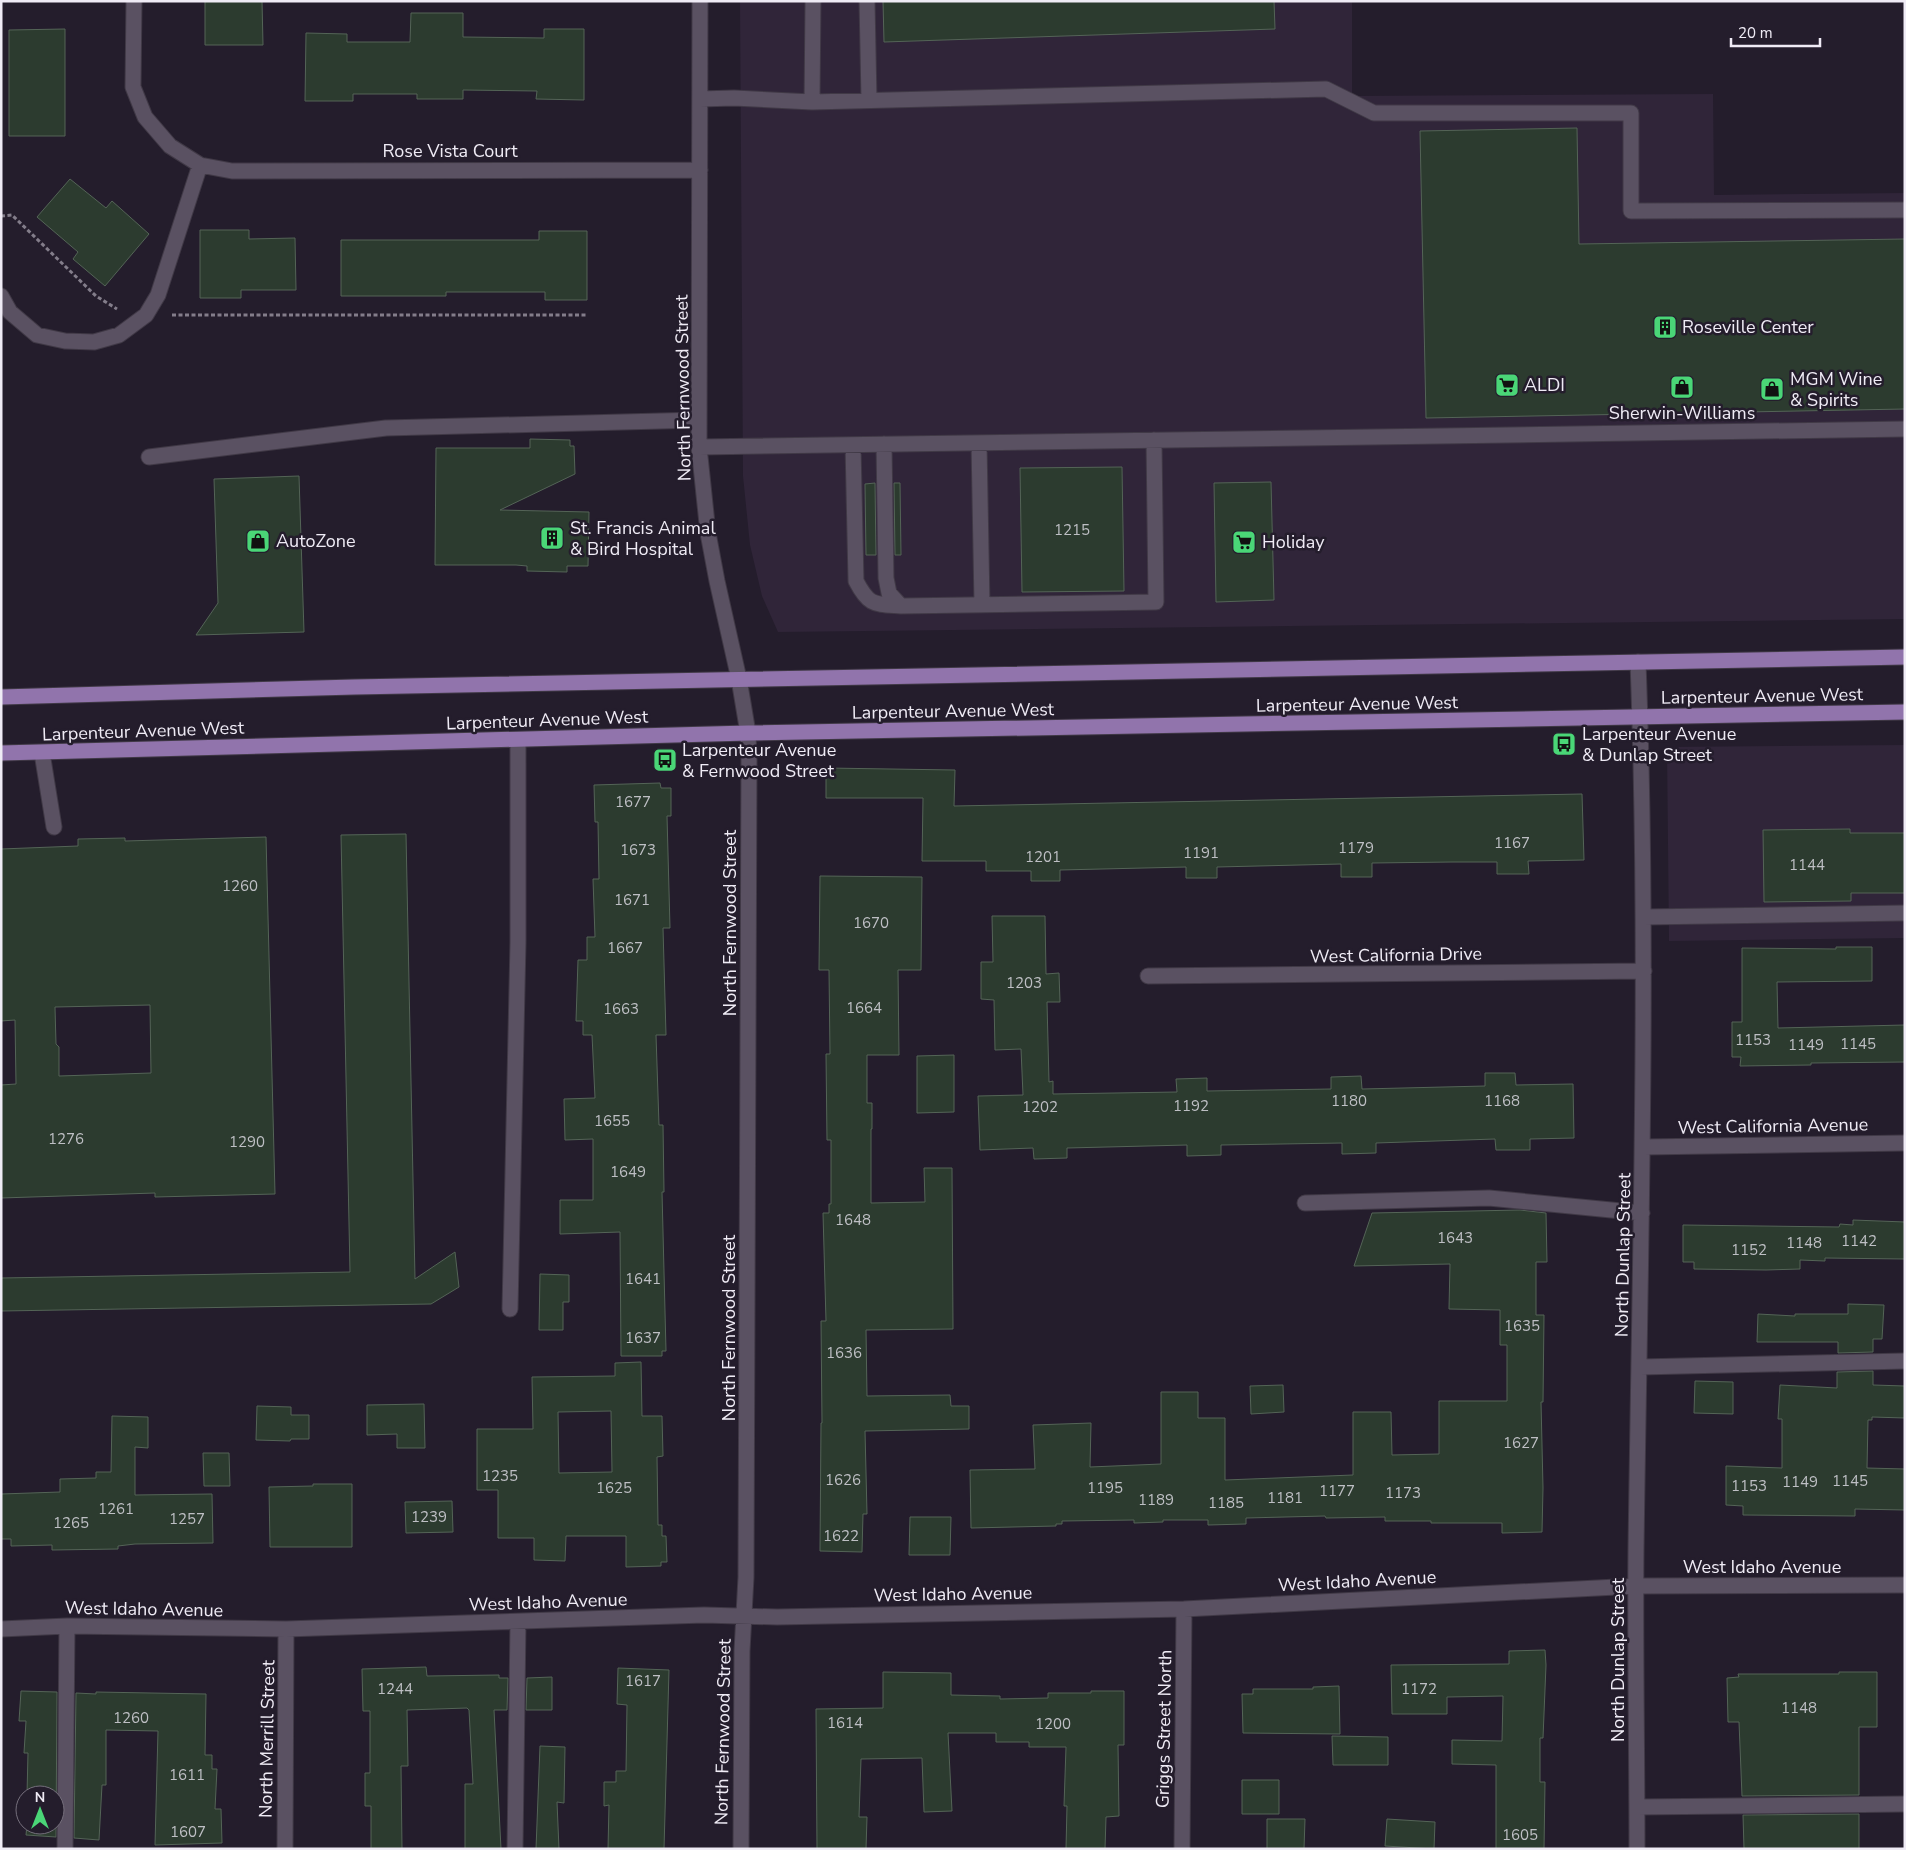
<svg xmlns="http://www.w3.org/2000/svg" width="1906" height="1850" font-family="'Nunito Sans',sans-serif">
  <style>
    .built { fill: #302539 }
    .building { fill: #2c3b2f; stroke: #546457; fill-rule: evenodd }
    .lines { fill: none; stroke-linecap: round; stroke-linejoin: round }
    .minor-casing { stroke: #403946; stroke-width: 17 }
    .major-casing { stroke: #403946; stroke-width: 17 }
    .path { stroke: #837d8a; stroke-width: 3; stroke-dasharray: 4 2.5; stroke-linecap: butt }
    .minor { stroke: #5a5162; stroke-width: 15 }
    .major { stroke: #9174ac; stroke-width: 15 }
    .labels { text-anchor: middle; stroke-width: 5; stroke-linejoin: round; paint-order: stroke }
    .number-label { font-size: 15px; fill: #bebfc4 }
    .street-label { font-size: 18px; fill: #efebf5; stroke: #241d2c }
    .poi-label { font-size: 18px; fill: #efebf5; stroke: #241d2c; text-anchor: start }
  </style>
  <rect width="100%" height="100%" fill="#241d2c"/>
  <path class="built" d="M 740,1 L 1352,1 L 1352,96 L 1713,94 L 1714,195 L 1905,193 L 1905,619 L 778,632 L 762,596 L 750,545 L 743,476 Z
    M 1905,745 L 1905,938 L 1669,941 L 1667,747 Z"/>
  <path class="building" d="M 205,1 L 262,1 L 263,45 L 205,45 Z
    M 883,1 L 1274,1 L 1275,29 L 884,42 Z
    M 411,13 L 463,13 L 463,37 L 544,38 L 544,29 L 584,29 L 584,100 L 536,99 L 537,91 L 463,90 L 463,99 L 417,99 L 417,94 L 353,94 L 353,101 L 305,101 L 306,33 L 347,34 L 347,42 L 410,42 Z
    M 65,29 L 65,136 L 9,136 L 9,30 Z
    M 1577,128 L 1579,244 L 1905,239 L 1905,409 L 1426,418 L 1420,131 Z
    M 70,179 L 106,208 L 112,201 L 149,234 L 105,286 L 73,259 L 78,252 L 37,217 Z
    M 200,230 L 249,230 L 249,239 L 295,238 L 296,290 L 241,290 L 241,298 L 200,298 Z
    M 539,231 L 587,231 L 587,300 L 545,300 L 545,292 L 446,292 L 446,296 L 341,296 L 341,240 L 539,240 Z
    M 530,439 L 570,440 L 570,446 L 574,446 L 575,474 L 500,510 L 589,512 L 588,566 L 567,566 L 567,572 L 527,571 L 527,566 L 516,565 L 435,565 L 436,448 L 530,448 Z
    M 1122,467 L 1124,591 L 1022,592 L 1020,468 Z
    M 299,476 L 304,632 L 196,635 L 218,603 L 214,479 Z
    M 1271,482 L 1274,600 L 1216,602 L 1214,483 Z
    M 875,483 L 876,555 L 866,555 L 865,484 Z
    M 894,483 L 900,483 L 901,555 L 895,555 Z
    M 826,768 L 955,770 L 954,806 L 1582,794 L 1584,860 L 1528,861 L 1529,874 L 1497,874 L 1497,862 L 1452,862 L 1372,863 L 1372,877 L 1341,877 L 1341,864 L 1217,867 L 1217,878 L 1186,878 L 1186,867 L 1060,870 L 1060,881 L 1031,881 L 1031,871 L 986,871 L 986,861 L 922,861 L 923,798 L 826,798 Z
    M 660,783 L 661,788 L 671,788 L 671,816 L 667,816 L 670,928 L 663,928 L 666,1035 L 656,1035 L 659,1125 L 663,1125 L 664,1192 L 662,1192 L 666,1351 L 662,1351 L 662,1356 L 621,1356 L 620,1232 L 560,1234 L 560,1200 L 593,1200 L 593,1139 L 565,1140 L 564,1099 L 595,1098 L 592,1035 L 583,1035 L 583,1021 L 576,1021 L 578,960 L 587,960 L 587,937 L 595,937 L 593,879 L 599,879 L 598,822 L 595,822 L 594,785 Z
    M 1850,829 L 1850,833 L 1905,833 L 1905,893 L 1851,893 L 1851,901 L 1764,902 L 1763,830 Z
    M 406,834 L 415,1279 L 455,1252 L 459,1287 L 431,1304 L 1,1311 L 1,1278 L 350,1272 L 341,835 Z
    M 266,837 L 275,1194 L 155,1197 L 155,1193 L 1,1198 L 1,1085 L 16,1084 L 15,1020 L 1,1021 L 1,849 L 78,846 L 78,839 L 125,838 L 125,841 ZM 150,1005 L 151,1073 L 59,1076 L 59,1047 L 56,1044 L 55,1007 Z
    M 820,876 L 922,877 L 921,970 L 898,970 L 899,1055 L 867,1055 L 867,1103 L 872,1103 L 872,1129 L 871,1129 L 871,1203 L 925,1202 L 924,1168 L 952,1168 L 953,1329 L 866,1330 L 867,1396 L 950,1395 L 951,1406 L 969,1406 L 969,1429 L 865,1431 L 867,1514 L 863,1514 L 862,1552 L 820,1551 L 821,1423 L 822,1423 L 821,1321 L 826,1321 L 823,1213 L 829,1213 L 829,1204 L 831,1204 L 831,1140 L 827,1140 L 826,1054 L 830,1054 L 829,970 L 819,970 Z
    M 992,916 L 1045,916 L 1046,974 L 1059,973 L 1060,1002 L 1047,1002 L 1049,1082 L 1053,1081 L 1053,1094 L 1177,1092 L 1176,1079 L 1207,1078 L 1207,1091 L 1331,1089 L 1331,1077 L 1361,1076 L 1362,1089 L 1485,1086 L 1485,1073 L 1515,1073 L 1516,1085 L 1573,1084 L 1574,1138 L 1530,1139 L 1530,1150 L 1496,1150 L 1495,1139 L 1376,1143 L 1376,1153 L 1342,1154 L 1342,1143 L 1221,1145 L 1221,1155 L 1187,1156 L 1187,1145 L 1067,1148 L 1067,1158 L 1034,1159 L 1033,1148 L 980,1150 L 978,1096 L 1023,1095 L 1021,1049 L 995,1050 L 994,1000 L 981,999 L 981,962 L 993,962 Z
    M 1836,947 L 1872,947 L 1872,981 L 1777,982 L 1778,1028 L 1905,1025 L 1905,1062 L 1811,1063 L 1811,1065 L 1740,1066 L 1741,1057 L 1732,1057 L 1732,1022 L 1742,1022 L 1742,948 L 1836,949 Z
    M 954,1055 L 954,1112 L 917,1113 L 917,1056 Z
    M 1520,1210 L 1546,1213 L 1547,1262 L 1536,1262 L 1536,1315 L 1544,1315 L 1543,1402 L 1541,1402 L 1543,1488 L 1542,1532 L 1502,1533 L 1502,1523 L 1431,1523 L 1431,1521 L 1385,1521 L 1385,1517 L 1326,1518 L 1325,1516 L 1246,1518 L 1246,1524 L 1208,1525 L 1208,1520 L 1163,1520 L 1163,1522 L 1134,1523 L 1134,1520 L 1062,1521 L 1062,1524 L 1056,1524 L 1056,1526 L 971,1528 L 970,1470 L 1035,1469 L 1033,1425 L 1091,1423 L 1090,1467 L 1161,1464 L 1161,1392 L 1198,1392 L 1198,1418 L 1225,1418 L 1225,1480 L 1353,1475 L 1353,1412 L 1391,1412 L 1392,1455 L 1439,1454 L 1439,1401 L 1507,1401 L 1507,1345 L 1500,1345 L 1500,1310 L 1449,1309 L 1450,1264 L 1354,1266 L 1372,1213 Z
    M 1853,1220 L 1905,1222 L 1905,1259 L 1825,1258 L 1825,1261 L 1800,1260 L 1800,1269 L 1766,1270 L 1694,1269 L 1694,1262 L 1683,1262 L 1683,1225 L 1839,1227 L 1840,1224 L 1853,1225 Z
    M 540,1274 L 569,1275 L 569,1302 L 563,1302 L 563,1330 L 539,1330 Z
    M 1848,1304 L 1884,1305 L 1882,1339 L 1873,1339 L 1873,1352 L 1838,1353 L 1838,1342 L 1757,1342 L 1758,1314 L 1795,1316 L 1795,1314 L 1848,1314 Z
    M 641,1362 L 642,1416 L 662,1416 L 663,1456 L 657,1457 L 658,1525 L 662,1525 L 662,1536 L 666,1536 L 667,1562 L 661,1562 L 661,1566 L 626,1567 L 626,1536 L 566,1536 L 565,1561 L 534,1560 L 534,1538 L 498,1538 L 498,1490 L 477,1490 L 477,1429 L 533,1429 L 532,1377 L 615,1376 L 615,1363 ZM 611,1411 L 612,1472 L 559,1473 L 558,1412 Z
    M 1873,1371 L 1873,1385 L 1905,1386 L 1905,1418 L 1872,1417 L 1872,1420 L 1868,1420 L 1867,1468 L 1905,1469 L 1905,1510 L 1855,1509 L 1855,1516 L 1743,1515 L 1743,1506 L 1726,1505 L 1726,1466 L 1782,1468 L 1782,1419 L 1778,1419 L 1780,1385 L 1837,1388 L 1837,1372 Z
    M 1695,1381 L 1733,1382 L 1733,1414 L 1694,1413 Z
    M 1283,1385 L 1284,1412 L 1251,1414 L 1250,1386 Z
    M 424,1404 L 425,1448 L 397,1448 L 397,1434 L 367,1435 L 367,1405 Z
    M 257,1406 L 291,1407 L 291,1415 L 309,1415 L 309,1439 L 291,1439 L 290,1441 L 256,1440 Z
    M 112,1416 L 148,1417 L 148,1448 L 135,1447 L 135,1495 L 212,1494 L 213,1543 L 135,1544 L 118,1546 L 118,1549 L 52,1550 L 52,1545 L 11,1546 L 11,1539 L 1,1539 L 1,1494 L 60,1492 L 60,1479 L 96,1478 L 96,1472 L 111,1472 Z
    M 203,1453 L 229,1453 L 230,1486 L 204,1486 Z
    M 313,1484 L 352,1484 L 352,1547 L 270,1547 L 269,1487 L 313,1486 Z
    M 452,1501 L 453,1532 L 406,1533 L 405,1502 Z
    M 910,1517 L 951,1517 L 950,1555 L 909,1555 Z
    M 1545,1650 L 1546,1665 L 1543,1738 L 1540,1738 L 1540,1782 L 1545,1782 L 1544,1849 L 1496,1849 L 1496,1765 L 1452,1764 L 1452,1740 L 1502,1741 L 1503,1696 L 1447,1697 L 1447,1714 L 1392,1714 L 1391,1665 L 1509,1664 L 1509,1651 Z
    M 426,1667 L 427,1676 L 499,1675 L 499,1678 L 508,1678 L 507,1710 L 494,1710 L 501,1849 L 465,1849 L 465,1784 L 473,1784 L 469,1710 L 467,1708 L 407,1710 L 408,1766 L 401,1766 L 402,1849 L 371,1849 L 371,1806 L 365,1806 L 365,1773 L 370,1773 L 370,1711 L 363,1711 L 362,1669 Z
    M 618,1668 L 669,1670 L 664,1849 L 608,1849 L 609,1805 L 604,1806 L 604,1782 L 616,1782 L 616,1771 L 626,1771 L 627,1705 L 617,1704 Z
    M 883,1672 L 951,1673 L 951,1695 L 1000,1696 L 1000,1699 L 1048,1698 L 1048,1693 L 1091,1693 L 1091,1691 L 1124,1691 L 1124,1745 L 1118,1745 L 1119,1816 L 1106,1817 L 1105,1849 L 1066,1849 L 1067,1806 L 1064,1806 L 1066,1747 L 1029,1747 L 1029,1742 L 996,1742 L 996,1733 L 948,1733 L 952,1811 L 924,1812 L 922,1758 L 861,1759 L 859,1817 L 867,1817 L 866,1849 L 817,1849 L 816,1709 L 883,1708 Z
    M 1839,1672 L 1877,1672 L 1877,1727 L 1859,1727 L 1859,1795 L 1742,1796 L 1739,1722 L 1728,1722 L 1727,1678 L 1739,1677 L 1738,1674 L 1839,1674 Z
    M 552,1677 L 552,1710 L 526,1710 L 527,1678 Z
    M 1339,1686 L 1340,1734 L 1243,1733 L 1242,1694 L 1253,1694 L 1253,1689 L 1313,1689 L 1313,1687 Z
    M 21,1691 L 57,1692 L 56,1837 L 26,1835 L 27,1825 L 55,1825 L 55,1795 L 27,1795 L 28,1753 L 24,1753 L 26,1721 L 19,1721 Z
    M 96,1692 L 206,1694 L 205,1755 L 212,1755 L 212,1769 L 217,1769 L 215,1809 L 221,1809 L 222,1843 L 155,1845 L 158,1731 L 106,1730 L 106,1785 L 102,1785 L 99,1840 L 74,1838 L 76,1693 L 96,1694 Z
    M 1332,1736 L 1388,1737 L 1388,1765 L 1333,1765 Z
    M 540,1746 L 565,1747 L 564,1803 L 557,1802 L 559,1849 L 536,1849 Z
    M 1242,1780 L 1279,1780 L 1279,1814 L 1242,1814 Z
    M 1859,1814 L 1859,1849 L 1744,1849 L 1743,1815 Z
    M 1267,1819 L 1305,1819 L 1304,1849 L 1267,1849 Z
    M 1387,1819 L 1435,1822 L 1434,1849 L 1385,1846 Z"/>
  <g class="lines">
    <g class="minor-casing">
      <path id="minor" d="M 134,1 L 133,87 L 145,117 L 170,146 L 200,165 L 232,171 L 700,170
        M 700,1 L 699,447 L 708,533 L 717,581 L 739,679 L 748,733 L 749,760 L 746,1577 L 742,1651 L 741,1849
        M 867,1 L 869,100
        M 700,99 L 734,98 L 812,102 L 1326,89 L 1374,113 L 1631,113 L 1631,211 L 1905,210
        M 812,102 L 813,1
        M 1,296 L 10,312 L 37,335 L 65,341 L 94,342 L 119,335 L 146,315 L 158,295 L 200,165
        M 979,443 L 982,604
        M 884,444 L 886,578 L 889,593 L 901,606
        M 853,445 L 856,581 C 869,606 874,604 901,606 L 1156,602 L 1154,440
        M 699,447 L 1905,429
        M 149,457 L 386,428 L 699,420
        M 42,753 L 54,827
        M 1644,917 L 1905,913
        M 1148,976 L 1644,971
        M 1643,1147 L 1905,1143
        M 1305,1203 L 1489,1198 L 1642,1213
        M 510,1309 L 518,942 L 518,740
        M 1640,1367 L 1905,1361
        M 1,1629 L 67,1626 L 286,1629 L 704,1615 L 777,1617 L 1184,1609 L 1636,1586 L 1905,1585
        M 1637,1807 L 1905,1804
        M 65,1849 L 67,1626
        M 285,1849 L 286,1629
        M 515,1849 L 518,1622
        M 1182,1849 L 1184,1609
        M 1637,1849 C 1637,1749 1635,1650 1636,1550 C 1640,1254 1649,958 1638,662"/>
    </g>
    <g class="major-casing">
      <path id="major" d="M 1,697 L 354,687 L 1905,657
        M 1,753 L 748,733 L 1905,712"/>
    </g>
    <path class="path" d="M 1,216 L 12,215 L 96,296 L 117,309
      M 172,315 L 586,315"/>
    <use href="#minor" class="minor"/>
    <use href="#major" class="major"/>
  </g>
  <defs>
    <g id="building-square" transform="scale(1.25)"><rect x="-9" y="-9" width="18" height="18" rx="4" fill="#4ad677" stroke="#241d2c"/><path d="M-4-6H4V6H1V3H-1V6H-4ZM-2.5-4.3h1.7v1.8h-1.7ZM.8-4.3h1.7v1.8H.8ZM-2.5-1h1.7V.8h-1.7ZM.8-1h1.7V.8H.8Z" fill="#111"/></g>
    <g id="supermarket-square" transform="scale(1.25)"><rect x="-9" y="-9" width="18" height="18" rx="4" fill="#4ad677" stroke="#241d2c"/><path d="M-6-5.5h2.5l.6 2H6L4.5 2H-2.5L-4.4-4H-6ZM-1.5 3.2a1.3 1.3 0 1 0 .1 0ZM3 3.2a1.3 1.3 0 1 0 .1 0Z" fill="#111"/></g>
    <g id="shop-square" transform="scale(1.25)"><rect x="-9" y="-9" width="18" height="18" rx="4" fill="#4ad677" stroke="#241d2c"/><path d="M-5-2.5h2.3a2.7 3.5 0 0 1 5.4 0H5L5.5 6h-11ZM-1.5-2.5h3a1.5 2.3 0 0 0-3 0Z" fill="#111"/></g>
    <g id="bus-square" transform="scale(1.25)"><rect x="-9" y="-9" width="18" height="18" rx="4" fill="#4ad677" stroke="#241d2c"/><path d="M-5-6H5V4H4V6H2V4H-2V6H-4V4H-5ZM-3.5-4V0h7V-4ZM-3.5 1.2v1.5H-2V1.2ZM2 1.2v1.5H3.5V1.2Z" fill="#111"/></g>
  </defs>
  <g fill-rule="evenodd">
    <use href="#building-square" x="1665" y="327"/>
    <use href="#supermarket-square" x="1507" y="385"/>
    <use href="#shop-square" x="1682" y="387"/>
    <use href="#shop-square" x="1772" y="389"/>
    <use href="#building-square" x="552" y="538"/>
    <use href="#shop-square" x="258" y="541"/>
    <use href="#supermarket-square" x="1244" y="542"/>
    <use href="#bus-square" x="1564" y="744"/>
    <use href="#bus-square" x="665" y="760"/>
  </g>
  <g class="labels">
    <g class="number-label">
      <text x="1072" y="535">1215</text>
      <text x="633" y="807">1677</text>
      <text x="1512" y="848">1167</text>
      <text x="1356" y="853">1179</text>
      <text x="638" y="855">1673</text>
      <text x="1201" y="858">1191</text>
      <text x="1043" y="862">1201</text>
      <text x="1807" y="870">1144</text>
      <text x="240" y="891">1260</text>
      <text x="632" y="905">1671</text>
      <text x="871" y="928">1670</text>
      <text x="625" y="953">1667</text>
      <text x="1024" y="988">1203</text>
      <text x="864" y="1013">1664</text>
      <text x="621" y="1014">1663</text>
      <text x="1753" y="1045">1153</text>
      <text x="1858" y="1049">1145</text>
      <text x="1806" y="1050">1149</text>
      <text x="1349" y="1106">1180</text>
      <text x="1502" y="1106">1168</text>
      <text x="1191" y="1111">1192</text>
      <text x="1040" y="1112">1202</text>
      <text x="612" y="1126">1655</text>
      <text x="66" y="1144">1276</text>
      <text x="247" y="1147">1290</text>
      <text x="628" y="1177">1649</text>
      <text x="853" y="1225">1648</text>
      <text x="1455" y="1243">1643</text>
      <text x="1859" y="1246">1142</text>
      <text x="1804" y="1248">1148</text>
      <text x="1749" y="1255">1152</text>
      <text x="643" y="1284">1641</text>
      <text x="1522" y="1331">1635</text>
      <text x="643" y="1343">1637</text>
      <text x="844" y="1358">1636</text>
      <text x="1521" y="1448">1627</text>
      <text x="500" y="1481">1235</text>
      <text x="843" y="1485">1626</text>
      <text x="1850" y="1486">1145</text>
      <text x="1800" y="1487">1149</text>
      <text x="1749" y="1491">1153</text>
      <text x="614" y="1493">1625</text>
      <text x="1105" y="1493">1195</text>
      <text x="1337" y="1496">1177</text>
      <text x="1403" y="1498">1173</text>
      <text x="1285" y="1503">1181</text>
      <text x="1156" y="1505">1189</text>
      <text x="1226" y="1508">1185</text>
      <text x="116" y="1514">1261</text>
      <text x="429" y="1522">1239</text>
      <text x="187" y="1524">1257</text>
      <text x="71" y="1528">1265</text>
      <text x="841" y="1541">1622</text>
      <text x="643" y="1686">1617</text>
      <text x="395" y="1694">1244</text>
      <text x="1419" y="1694">1172</text>
      <text x="1799" y="1713">1148</text>
      <text x="131" y="1723">1260</text>
      <text x="845" y="1728">1614</text>
      <text x="1053" y="1729">1200</text>
      <text x="187" y="1780">1611</text>
      <text x="188" y="1837">1607</text>
      <text x="1520" y="1840">1605</text>
    </g>
    <g class="street-label">
      <text x="450" y="157">Rose Vista Court</text>
      <text transform="translate(683 388) rotate(-91)" y="6">North Fernwood Street</text>
      <text transform="translate(1762 696) rotate(-1)" y="6">Larpenteur Avenue West</text>
      <text transform="translate(1357 704) rotate(-1)" y="6">Larpenteur Avenue West</text>
      <text transform="translate(953 711) rotate(-1)" y="6">Larpenteur Avenue West</text>
      <text transform="translate(547 720) rotate(-2)" y="6">Larpenteur Avenue West</text>
      <text transform="translate(143 731) rotate(-2)" y="6">Larpenteur Avenue West</text>
      <text transform="translate(730 923) rotate(-90)" y="6">North Fernwood Street</text>
      <text transform="translate(1396 955) rotate(-1)" y="6">West California Drive</text>
      <text transform="translate(1773 1126) rotate(-1)" y="6">West California Avenue</text>
      <text transform="translate(1623 1255) rotate(-89)" y="6">North Dunlap Street</text>
      <text transform="translate(729 1328) rotate(-90)" y="6">North Fernwood Street</text>
      <text x="1762" y="1573">West Idaho Avenue</text>
      <text transform="translate(1357 1581) rotate(-3)" y="6">West Idaho Avenue</text>
      <text transform="translate(953 1594) rotate(-1)" y="6">West Idaho Avenue</text>
      <text transform="translate(548 1602) rotate(-2)" y="6">West Idaho Avenue</text>
      <text transform="translate(144 1609) rotate(1)" y="6">West Idaho Avenue</text>
      <text transform="translate(1618 1660) rotate(-90)" y="6">North Dunlap Street</text>
      <text transform="translate(1164 1729) rotate(-89)" y="6">Griggs Street North</text>
      <text transform="translate(723 1732) rotate(-89)" y="6">North Fernwood Street</text>
      <text transform="translate(267 1739) rotate(-89)" y="6">North Merrill Street</text>
    </g>
    <g class="poi-label">
      <text x="1682" y="333">Roseville Center</text>
      <text x="1790" y="385">MGM Wine<tspan x="1790" dy="21">&amp; Spirits</tspan></text>
      <text x="1524" y="391">ALDI</text>
      <text x="1682" y="419" text-anchor="middle">Sherwin-Williams</text>
      <text x="570" y="534">St. Francis Animal<tspan x="570" dy="21">&amp; Bird Hospital</tspan></text>
      <text x="276" y="547">AutoZone</text>
      <text x="1262" y="548">Holiday</text>
      <text x="1582" y="740">Larpenteur Avenue<tspan x="1582" dy="21">&amp; Dunlap Street</tspan></text>
      <text x="682" y="756">Larpenteur Avenue<tspan x="682" dy="21">&amp; Fernwood Street</tspan></text>
    </g>
  </g>
  <rect width="1906" height="1850" fill="none" stroke="#efebf5" stroke-width="5"/>
  <g transform="translate(40 1810)"><circle r="24" fill="#241d2c" stroke="#756f7c"/>
  <path d="M0-4L9 19L0 12L-9 19Z" fill="#4ad677"/>
  <text y="-8" font-size="14" font-weight="bold" text-anchor="middle" fill="#efebf5">N</text>
  </g>
  <path d="M1731 38v8h89v-8" fill="none" stroke="#efebf5" stroke-width="2.5"/>
  <text x="1738" y="38" font-size="15" fill="#efebf5" stroke="#241d2c" stroke-width="4" paint-order="stroke">20 m</text>
</svg>
